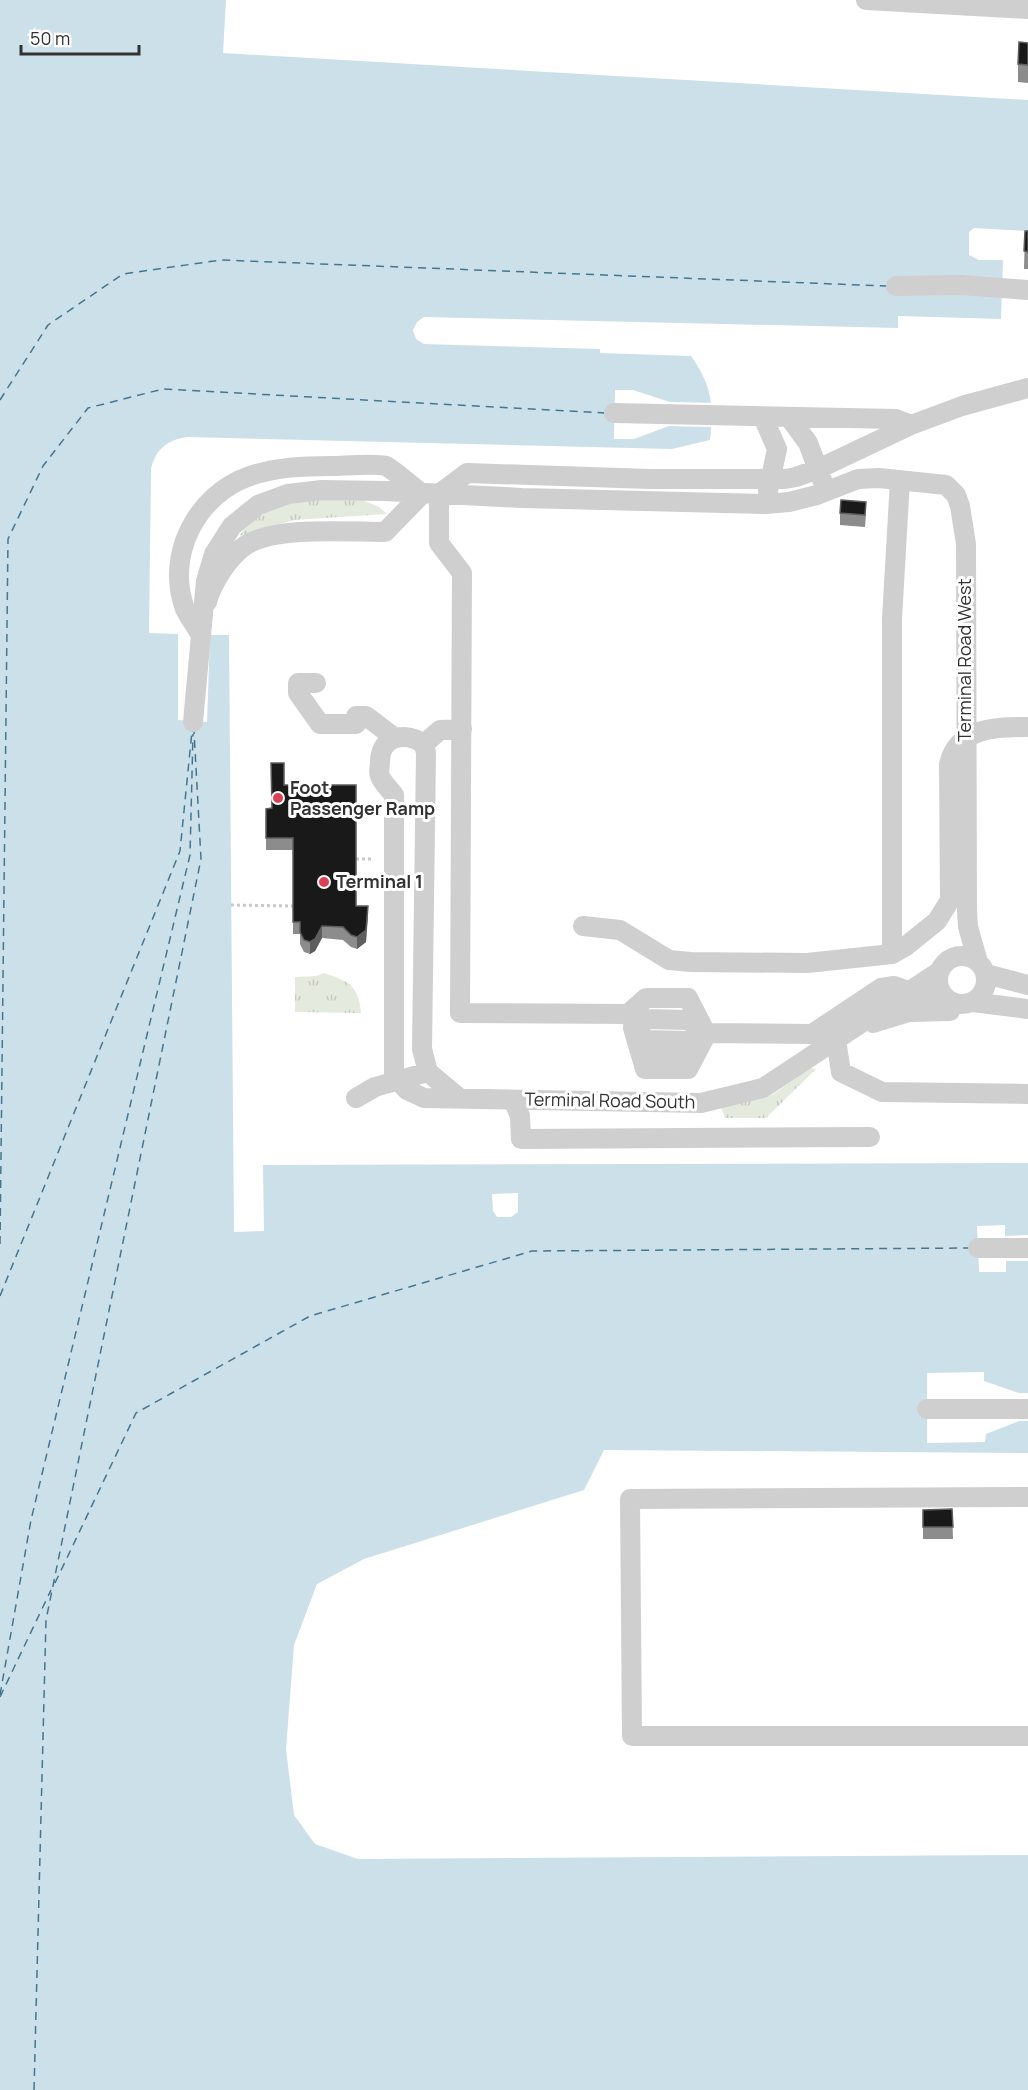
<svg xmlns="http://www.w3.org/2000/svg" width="1028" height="2090" font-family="Manrope,sans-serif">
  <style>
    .grass { fill: url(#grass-tufts) }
    .water { fill: #cce0ea }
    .pier { fill: #fff }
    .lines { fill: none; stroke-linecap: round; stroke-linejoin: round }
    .ferry { stroke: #447690; stroke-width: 1.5; stroke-dasharray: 8 6; stroke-linecap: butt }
    .path { stroke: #c9c9c9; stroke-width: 3; stroke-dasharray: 3 3; stroke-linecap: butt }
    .minor { stroke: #cfcfcf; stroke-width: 20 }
    .minor-bridge { stroke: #cfcfcf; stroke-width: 20 }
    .wall { fill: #8c8c8c }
    .shaded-wall { fill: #5e5e5e }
    .building { fill: #191919; stroke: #5e5e5e; stroke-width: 1.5 }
    .poi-dot { fill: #db4154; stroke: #fff; stroke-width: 2 }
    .labels { text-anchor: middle; stroke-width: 6; stroke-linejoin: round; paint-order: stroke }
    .street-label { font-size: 18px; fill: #323232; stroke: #fff }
    .poi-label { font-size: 18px; font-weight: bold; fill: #323232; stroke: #fff; text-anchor: start }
  </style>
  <defs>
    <pattern id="grass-tufts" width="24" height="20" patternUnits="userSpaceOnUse" patternTransform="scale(1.5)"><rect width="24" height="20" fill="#e5eade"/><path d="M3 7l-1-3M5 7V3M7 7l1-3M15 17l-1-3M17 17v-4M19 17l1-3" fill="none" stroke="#c5c9bf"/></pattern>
  </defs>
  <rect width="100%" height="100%" fill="#fff"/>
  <path class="grass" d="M 360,499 L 379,507 L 387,514 L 294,520 L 239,536 C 268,496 316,500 360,499 Z
    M 324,973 C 348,981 359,985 361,1013 L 295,1012 L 295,977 L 316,976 Z
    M 810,1068 L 816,1069 L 766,1118 L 725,1118 L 721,1107 L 772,1095 Z"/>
  <path class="water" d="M 0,0 L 226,0 L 223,53 L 1028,100 L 1028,231 L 974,228 L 969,232 L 969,255 L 979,260 L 1003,260 L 1001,319 L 898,316 L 898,328 L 424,317 L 417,322 L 413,330 L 416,339 L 424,344 L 600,349 L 600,353 L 691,356 C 712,386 714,404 710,440 L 672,449 L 187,437 C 167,440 156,449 151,469 L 149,633 L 178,634 L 178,720 L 207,722 L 210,635 L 229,635 L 234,1232 L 264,1231 L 263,1165 L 1028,1163 L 1028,1235 L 1005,1236 L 1005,1225 L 977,1226 L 979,1272 L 1006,1272 L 1006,1261 L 1028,1261 L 1028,1393 L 1019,1393 L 984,1381 L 984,1372 L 927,1373 L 927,1443 L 985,1442 L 986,1434 L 1019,1421 L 1028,1421 L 1028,1453 L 604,1450 L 584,1490 L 364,1559 L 317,1584 L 294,1645 L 286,1749 L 294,1815 L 315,1844 L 358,1859 L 1028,1855 L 1028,2090 L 0,2090 Z"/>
  <path class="pier" d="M 615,390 L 633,390 L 670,402 L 715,403 L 714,427 L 669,426 L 634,439 L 614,439 Z
    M 518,1193 L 518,1212 L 511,1217 L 497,1217 L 493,1211 L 492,1194 Z"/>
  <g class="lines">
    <path class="ferry" d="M 0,400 L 48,325 L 123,274 L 221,260 L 886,286
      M 0,1244 L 8,539 L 43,466 L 88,408 L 163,389 L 605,413
      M 0,1296 L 180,851 L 192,731
      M 55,1583 L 136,1413 L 310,1316 L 532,1251 L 970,1248
      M 0,1695 L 31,1520 L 190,855 L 193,734
      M 0,1697 L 51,1590
      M 34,2090 L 46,1620 L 201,859 L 194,731"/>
    <path class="path" d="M 356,859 L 373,859
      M 231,905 L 293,906"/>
    <path class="minor" d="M 866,0 L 1028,9
      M 896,286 L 961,285 L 1028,290
      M 614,413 L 896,419 L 911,425
      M 763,417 L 777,449 L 768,491
      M 789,417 L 808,443 L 822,480
      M 385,491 L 522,498 L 766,504 L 789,502 L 817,495 L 858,479 L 879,478 L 946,485 L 956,495 L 960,506 L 966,544 L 967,910 L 968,927 L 978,962
      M 439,494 L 439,543 L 462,573 L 460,1013 L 628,1014 L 646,1019 L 688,1020 L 707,1033
      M 439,494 L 467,473 L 650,479 L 785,479 L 796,477 L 818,469 L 911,425 L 962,406 L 1028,388
      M 207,602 C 212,583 229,556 246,545 C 276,526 349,532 385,532 L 422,494
      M 199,632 C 195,625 189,617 185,609 C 165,555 197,494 250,476 C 277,467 303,466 331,466 C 342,466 377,463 386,466 C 394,470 413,487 422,494
      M 316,683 L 298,683 L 298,693 L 320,724 L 356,724 L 356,716 L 366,716 L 395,738
      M 424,744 L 440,730 L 462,729
      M 583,926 L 620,930 L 669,960 L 691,962 L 807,963 L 892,954 L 906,946 L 937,921 L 950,900 L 949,764 C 958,727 997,727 1028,727
      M 892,954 L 892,619 L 900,480
      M938 980a24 24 0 1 1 48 0a24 24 0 1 1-48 0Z
      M 986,974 L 1028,985
      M 973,1002 L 1028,1009
      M 628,1014 L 645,1040 L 688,1041 L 707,1033 L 812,1034 L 881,988 L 894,986 L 936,1001 L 953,1002
      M 628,1014 L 646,998 L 688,998 L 705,1031
      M 873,1023 L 909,1012 L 950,1011
      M 633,1028 L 645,1069 L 688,1069 L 707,1033
      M 639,1038 L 645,1054 L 688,1055 L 700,1041
      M 836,1040 L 841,1072 L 882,1092 L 1028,1094
      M 356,1098 L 375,1087 L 428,1072
      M 459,1098 L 428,1072 L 422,1049 L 426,753 L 424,744 C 405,731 380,736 380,762 C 380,766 378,773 380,776 C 382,782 390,790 394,795 L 394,1076 L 407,1090 L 424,1098 L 701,1103 L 763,1088 L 940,971
      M 513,1100 L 520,1116 L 521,1139 L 870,1137
      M 978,1248 L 1028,1248
      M 927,1409 L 1028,1409
      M 1028,1497 L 630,1499 L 632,1736 L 1028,1736"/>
    <path class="minor-bridge" d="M 193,722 L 206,581 L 214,554 L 232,526 L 258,505 L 288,494 L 322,490 L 385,491"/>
  </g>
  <path class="wall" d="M 1028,43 L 1028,83 L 1018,82 L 1018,64 Z
    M 1025,231 L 1028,231 L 1028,269 L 1024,269 Z
    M 840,513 L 866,514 L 865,527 L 840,525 Z
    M 284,785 L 356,906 L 368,918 L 366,942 L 357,949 L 351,947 L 343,940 L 322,938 L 315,951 L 310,954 L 304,952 L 300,944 L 300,934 L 293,934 L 293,850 L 266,850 L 266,809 L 272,808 Z
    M 952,1509 L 953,1539 L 923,1539 L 923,1510 Z"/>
  <path class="shaded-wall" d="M 368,906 L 366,942 L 357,949 L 357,937 Z
    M 322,926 L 322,938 L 315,951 L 310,954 L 310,942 Z"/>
  <path class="building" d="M 1019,42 L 1028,43 L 1028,65 L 1018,64 Z
    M 1025,231 L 1028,231 L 1028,252 L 1024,251 Z
    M 841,500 L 866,502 L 865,515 L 840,513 Z
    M 271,763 L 284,763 L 284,785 L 356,785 L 356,906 L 368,906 L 366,930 L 357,937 L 351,935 L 343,927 L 322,926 L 315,939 L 310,942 L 304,940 L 300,932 L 300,922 L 293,922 L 293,838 L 266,838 L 266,809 L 272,808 Z
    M 952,1509 L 953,1527 L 923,1527 L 923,1510 Z"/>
  <g class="poi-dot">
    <circle cx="278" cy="798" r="6"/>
    <circle cx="324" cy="882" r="6"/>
  </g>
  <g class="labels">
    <g class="street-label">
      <text transform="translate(965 660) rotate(-90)" y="6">Terminal Road West</text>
      <text transform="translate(610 1101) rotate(1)" y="6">Terminal Road South</text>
    </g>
    <g class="poi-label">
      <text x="290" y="794">Foot<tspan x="290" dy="21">Passenger Ramp</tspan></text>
      <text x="336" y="888">Terminal 1</text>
    </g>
  </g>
  <path d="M21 45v9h118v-9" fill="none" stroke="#323232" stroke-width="3"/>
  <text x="30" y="45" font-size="18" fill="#323232" stroke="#ffffff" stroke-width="4.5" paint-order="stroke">50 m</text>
</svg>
